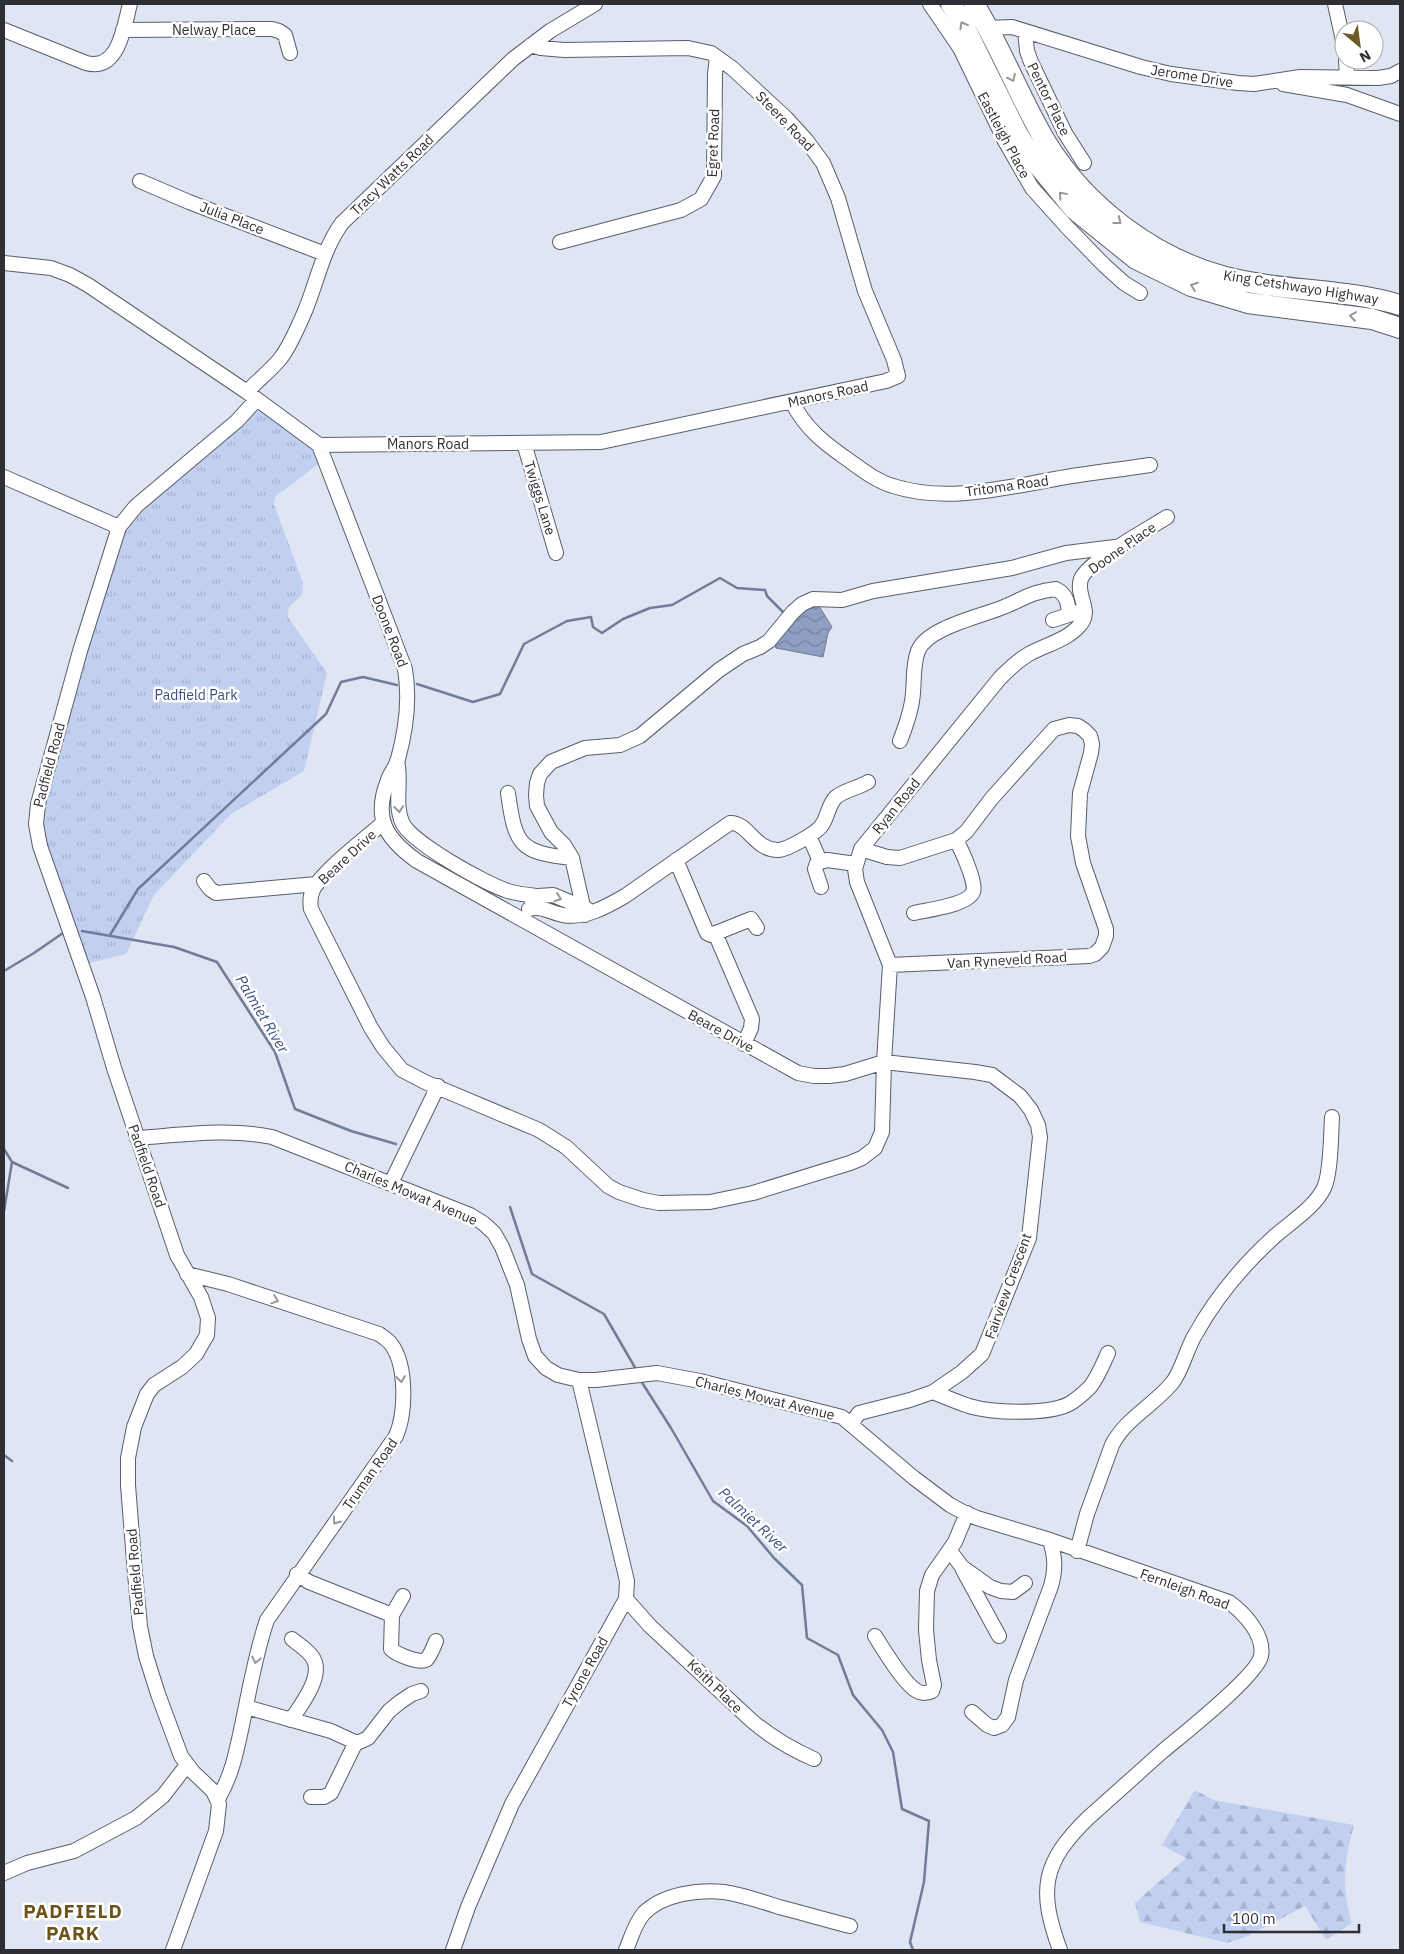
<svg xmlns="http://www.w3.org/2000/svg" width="1404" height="1954" font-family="'IBM Plex Sans',sans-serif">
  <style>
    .forest { fill: url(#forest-firs) }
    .park { fill: url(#park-tufts) }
    .water { fill: url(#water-waves); stroke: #717d98 }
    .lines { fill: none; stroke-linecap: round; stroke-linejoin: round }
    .stream { stroke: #717d98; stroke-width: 2.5 }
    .minor-casing { stroke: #585e6a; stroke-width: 16 }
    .highway-casing { stroke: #585e6a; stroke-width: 22 }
    .minor { stroke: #fff; stroke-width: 14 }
    .highway { stroke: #fff; stroke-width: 20 }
    .oneway { stroke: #96979a }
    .labels { text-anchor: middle; stroke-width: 5; stroke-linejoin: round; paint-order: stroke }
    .street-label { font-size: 14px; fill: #2d2f35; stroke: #fff }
    .park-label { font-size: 14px; fill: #3b4f82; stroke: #fff }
    .water-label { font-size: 15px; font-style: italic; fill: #3c5083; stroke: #fff }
    .district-label { font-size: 19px; font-weight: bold; letter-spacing: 1px; fill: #6b531a; stroke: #fff }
  </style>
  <defs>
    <pattern id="forest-firs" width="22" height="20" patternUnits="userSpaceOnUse" patternTransform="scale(1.25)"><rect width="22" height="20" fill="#c1cff0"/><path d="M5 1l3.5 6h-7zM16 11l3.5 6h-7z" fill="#a6b2ce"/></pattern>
    <pattern id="park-tufts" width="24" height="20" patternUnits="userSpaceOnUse" patternTransform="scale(1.25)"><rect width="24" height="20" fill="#c1cff0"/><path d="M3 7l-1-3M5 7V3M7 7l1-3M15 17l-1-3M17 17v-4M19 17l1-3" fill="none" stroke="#a6b2ce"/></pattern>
    <pattern id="water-waves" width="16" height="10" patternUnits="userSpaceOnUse" patternTransform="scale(1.25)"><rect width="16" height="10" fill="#8e9fc3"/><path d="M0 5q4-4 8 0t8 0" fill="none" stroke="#74829f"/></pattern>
  </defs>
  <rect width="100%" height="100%" fill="#dfe5f3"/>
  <path class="forest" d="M 1195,1790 L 1213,1800 L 1354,1825 C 1344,1861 1341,1887 1352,1923 L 1326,1940 L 1305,1906 L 1246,1937 L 1227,1943 L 1140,1922 L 1135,1903 L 1186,1858 L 1162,1845 Z"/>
  <path class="park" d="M 259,411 L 274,418 L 316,449 L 322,461 L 275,497 L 274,504 L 303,583 L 302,595 L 289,607 L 288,617 L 327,673 L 304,771 L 231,814 L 154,895 L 126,954 L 86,964 L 45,845 L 41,816 L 121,526 L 253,413 Z"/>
  <path class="water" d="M 819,606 L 832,627 L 828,633 L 823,657 L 776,648 L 773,641 C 786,626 799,609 819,606 Z"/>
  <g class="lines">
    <path class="stream" d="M 417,684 L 473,702 L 500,694 L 524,644 L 567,621 L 591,617 L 593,627 L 602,633 L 623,619 L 650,608 L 672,605 L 720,578 L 737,588 L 765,590 L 767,596 L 785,614
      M 82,931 L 174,947 L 217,962 L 275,1052 L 295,1109 L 351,1131 L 396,1144
      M 110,935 L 138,889 L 326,714 L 341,682 L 363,677 L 397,685
      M 4,971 L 34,953 L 63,933
      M 4,1149 L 12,1162 L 4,1211
      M 12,1162 L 68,1188
      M 510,1207 L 532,1274 L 604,1314 L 637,1371
      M 641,1381 L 671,1428 L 713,1501 L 747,1526 L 774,1558 L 802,1585 L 807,1638 L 838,1655 L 853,1695 L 882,1730 L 893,1752 L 902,1809 L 929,1821 L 924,1882 L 910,1942 L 913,1950
      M 4,1455 L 12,1461"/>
    <g class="minor-casing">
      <path id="minor" d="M 930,4 L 960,48 L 1005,141 L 1032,188 L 1067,227 L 1104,265 L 1124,283 L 1140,293
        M 1335,4 L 1344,45
        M 988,28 L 1012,27 L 1141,67 L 1171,74 L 1238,83 L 1254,84 L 1300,77 L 1378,78 L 1391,76 L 1400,71
        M 4,30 L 86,63 C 119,72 124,26 130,4
        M 123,30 L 272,29 L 279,31 L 285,35 L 290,53
        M 1025,31 L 1027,51 L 1031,62 L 1065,133 L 1084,163
        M 1346,60 L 1347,77
        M 1283,84 L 1347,95 L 1400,114
        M 140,181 L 189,202 L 325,254
        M 560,242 L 681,210 L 701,199 L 714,176 L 715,74 L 717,57
        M 4,263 L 51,268 L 70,275 L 88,285 L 247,392 L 319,445 L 601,442 L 886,381 L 898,376 L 894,360 L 865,291 L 838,198 L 823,163 L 806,140 L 786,118 L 732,68 L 711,53 L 688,48 L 564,50 L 541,48 L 531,45
        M 247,392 C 257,381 270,371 280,359 C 289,348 299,325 305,311 C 317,282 323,249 342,223 L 513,59 L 550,31 L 595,4
        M 792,402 C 805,428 824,443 847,459 C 861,469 876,481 893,486 C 946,503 1003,488 1055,479 C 1086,473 1118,470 1150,465
        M 524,443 L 556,553
        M 319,445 L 405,669 C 410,699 406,730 398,759 C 396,767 390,773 388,780 C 373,818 385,838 417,861 L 798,1073 L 814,1076 L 829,1076 L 845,1074 L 884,1062 L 975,1072 L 992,1075 L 1020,1096 L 1031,1110 L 1038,1125 L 1040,1137 L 1029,1238 L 982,1354 L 962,1372 L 933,1392 L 910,1400 L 859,1413 L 851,1424
        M 4,477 L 119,527
        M 1053,620 L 1078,612
        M 900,741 C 905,728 910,715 912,701 C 915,685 912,666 918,651 C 927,627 984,616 1006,606 C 1025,598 1034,591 1056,589 C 1067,595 1068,603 1069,614
        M 397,761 C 402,781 394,803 402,822 C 410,842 486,884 508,891 C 517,894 528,895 538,896
        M 508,793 C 515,844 519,853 572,858
        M 383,823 C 366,838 321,872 313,890 C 310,896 310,903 311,909 L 371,1028 L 383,1047 L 402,1070 L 425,1082 L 539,1130 L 566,1147 L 608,1186 L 619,1192 L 643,1200 L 659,1203 L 710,1202 L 753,1193 L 850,1163 L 862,1158 L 875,1148 L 882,1132 L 884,1062 L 890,965 L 857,882 L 855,869 L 861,849 L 1000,678 C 1009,669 1018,660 1029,654 C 1045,645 1067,640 1079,626 C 1094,611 1075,596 1081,579 C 1087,562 1150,528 1167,517
        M 809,836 L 820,861
        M 861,849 L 887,857 L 900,858 L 956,840 L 966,832 L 992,798 L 1054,729 L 1069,725 L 1078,726 L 1084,730 L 1090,736 L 1092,744 L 1091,753 L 1080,793 L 1078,836 L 1083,863 L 1106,929 L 1106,936 L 1102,947 L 1095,954 L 1089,956 L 890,965
        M 676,860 L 707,933 L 711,935 L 751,919 L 757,928
        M 204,881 L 210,889 L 216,893 L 317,884
        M 821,887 L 815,869 L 817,863 L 827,860 L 856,864
        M 532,902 L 538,896 L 553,895 L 587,909
        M 529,909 C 541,905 551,913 563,915 C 585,919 606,907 625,896 L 730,823 C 748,822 755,851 779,850 C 788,849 817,833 822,825 C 828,816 828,805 836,797 C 845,790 858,788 868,782
        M 914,913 C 927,910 968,905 973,892 C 977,883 961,849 956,840
        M 585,915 L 572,858 L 564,845 L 551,832 L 537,806 L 536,795 L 537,783 L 540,774 L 551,762 L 585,748 L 620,745 L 640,736 L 719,670 L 743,654 L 760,647 L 769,641 L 793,612 L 802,604 L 813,599 L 842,600 L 873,591 L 1012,568 L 1066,553 L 1115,547
        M 715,933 L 752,1019 L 751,1028 L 744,1044
        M 137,1138 C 182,1135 228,1128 272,1137 L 470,1215 L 483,1223 L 494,1233 L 502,1247 L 517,1285 L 529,1339 L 535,1356 L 546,1368 L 558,1375 L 579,1380 L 596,1380 L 657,1373 L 700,1381 L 842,1417 L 914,1478 L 950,1505 L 963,1512 L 977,1518 L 1050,1540 L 1229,1602 C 1244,1613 1265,1635 1261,1656 C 1257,1676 1182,1735 1163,1751 C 1138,1773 1113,1796 1088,1818 C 1042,1863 1038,1890 1060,1950
        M 391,1183 L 438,1086
        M 187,1274 L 228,1284 L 379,1334 C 383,1337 388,1340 391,1344 C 407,1365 406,1413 396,1436 L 267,1620 C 255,1655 249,1693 241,1730 C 236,1754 231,1777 218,1799
        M 933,1392 C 945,1397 957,1402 969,1406 C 992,1413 1047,1415 1069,1404 C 1076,1400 1084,1393 1090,1387 C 1098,1377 1103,1364 1108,1353
        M 950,1551 L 962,1567 L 990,1587 L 1001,1591 L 1013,1592 L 1025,1583
        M 1077,1551 L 1087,1514 L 1112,1445 C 1126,1418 1153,1406 1172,1383 C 1181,1373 1187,1348 1195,1335 C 1216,1297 1243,1265 1275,1236 C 1291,1222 1315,1207 1324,1188 C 1331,1173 1331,1135 1332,1117
        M 963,1570 L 999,1636
        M 297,1574 L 309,1582 L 392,1615
        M 403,1596 L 392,1615 L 391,1649 C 396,1654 421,1665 427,1659 C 431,1654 434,1646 436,1641
        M 626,1599 L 650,1626 L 752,1721 C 771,1737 791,1749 814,1759
        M 875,1636 C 884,1650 904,1684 917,1691 C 922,1694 928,1693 932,1691 L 934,1685 L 929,1660 L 926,1630 L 927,1591 L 932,1575 L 955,1542 L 967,1513
        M 246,1707 L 331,1731 L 357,1743
        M 972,1712 L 987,1725 L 994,1728 L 1002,1725 L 1008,1717 L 1016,1680 L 1051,1586 C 1056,1569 1055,1557 1050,1540
        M 291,1720 C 301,1705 324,1676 313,1658 C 308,1650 299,1645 292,1639
        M 311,1797 L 324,1797 L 331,1793 L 355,1744 L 368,1738 L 389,1711 L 400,1702 L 412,1694 L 421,1691
        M 4,1873 L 27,1863 L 74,1851 L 136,1818 L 163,1796 L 187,1765
        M 173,1950 L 216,1831 L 219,1804 L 213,1791 L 193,1772 L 181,1756 L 158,1694 L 146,1656 L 140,1626 L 135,1574 L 128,1485 L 128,1458 L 134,1427 L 147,1394 L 154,1385 L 182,1367 L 196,1354 L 207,1335 L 208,1318 L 201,1297 L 177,1255 L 114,1068 L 93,997 L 40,846 L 36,824 L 38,804 L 80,651 L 119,527 L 136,506 L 237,421 L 256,400
        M 453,1950 L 468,1907 L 512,1804 L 626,1599 L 627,1581 L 579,1380
        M 626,1950 C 631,1938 635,1923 644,1913 C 663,1894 699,1889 724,1892 C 743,1895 761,1901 779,1907 C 803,1913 826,1920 850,1926"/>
    </g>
    <g class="highway-casing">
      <path id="highway" d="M 951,4 L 963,24 L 1017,133 L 1033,159 L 1074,209 L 1136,259 L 1191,286 L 1248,303 L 1372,319 L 1400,328
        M 974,4 C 1002,49 1020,99 1047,144 C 1086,207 1154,258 1225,277 C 1283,292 1343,288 1400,305"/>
    </g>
    <use href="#minor" class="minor"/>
    <use href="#highway" class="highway"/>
  </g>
  <defs><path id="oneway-chevron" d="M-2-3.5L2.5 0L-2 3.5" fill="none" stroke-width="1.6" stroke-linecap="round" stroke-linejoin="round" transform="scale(1.25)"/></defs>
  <g class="oneway">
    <use href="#oneway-chevron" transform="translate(963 25) rotate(-119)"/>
    <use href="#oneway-chevron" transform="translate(1012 78) rotate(64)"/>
    <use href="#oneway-chevron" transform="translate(1062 195) rotate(-131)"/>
    <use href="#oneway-chevron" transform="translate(1118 221) rotate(38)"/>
    <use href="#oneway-chevron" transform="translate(1194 286) rotate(-160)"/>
    <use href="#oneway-chevron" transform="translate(1353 316) rotate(-172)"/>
    <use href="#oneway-chevron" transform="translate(399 809) rotate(84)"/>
    <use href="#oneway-chevron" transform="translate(558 898) rotate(18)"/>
    <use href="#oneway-chevron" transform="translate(275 1300) rotate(19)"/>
    <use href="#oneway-chevron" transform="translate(401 1379) rotate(83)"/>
    <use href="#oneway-chevron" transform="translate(336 1521) rotate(126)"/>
    <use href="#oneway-chevron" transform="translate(256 1660) rotate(102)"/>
  </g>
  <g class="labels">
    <g class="street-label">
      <text x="214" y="35">Nelway Place</text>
      <text transform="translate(1192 76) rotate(9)" y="5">Jerome Drive</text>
      <text transform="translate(1049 99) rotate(64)" y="5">Pentor Place</text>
      <text transform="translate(785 121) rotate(46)" y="5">Steere Road</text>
      <text transform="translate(1004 135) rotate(62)" y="5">Eastleigh Place</text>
      <text transform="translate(713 143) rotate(-88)" y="5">Egret Road</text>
      <text transform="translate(392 175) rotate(-44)" y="5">Tracy Watts Road</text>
      <text transform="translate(232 218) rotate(21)" y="5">Julia Place</text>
      <text transform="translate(1301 287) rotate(9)" y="5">King Cetshwayo Highway</text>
      <text transform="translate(828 394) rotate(-12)" y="5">Manors Road</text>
      <text x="428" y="449">Manors Road</text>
      <text transform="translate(1007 486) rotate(-8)" y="5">Tritoma Road</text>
      <text transform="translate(540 498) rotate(73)" y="5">Twiggs Lane</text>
      <text transform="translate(1122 548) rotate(-35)" y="5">Doone Place</text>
      <text transform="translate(390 631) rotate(69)" y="5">Doone Road</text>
      <text transform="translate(49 765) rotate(-75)" y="5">Padfield Road</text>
      <text transform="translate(896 806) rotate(-51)" y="5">Ryan Road</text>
      <text transform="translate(347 857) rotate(-43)" y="5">Beare Drive</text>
      <text transform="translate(1007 960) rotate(-3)" y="5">Van Ryneveld Road</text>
      <text transform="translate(721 1031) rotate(29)" y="5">Beare Drive</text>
      <text transform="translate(147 1166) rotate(71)" y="5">Padfield Road</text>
      <text transform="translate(411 1193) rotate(23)" y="5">Charles Mowat Avenue</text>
      <text transform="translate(1008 1286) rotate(-70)" y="5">Fairview Crescent</text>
      <text transform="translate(765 1398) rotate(14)" y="5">Charles Mowat Avenue</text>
      <text transform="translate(370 1474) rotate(-55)" y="5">Truman Road</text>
      <text transform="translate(135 1572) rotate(-95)" y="5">Padfield Road</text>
      <text transform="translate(1185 1589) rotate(20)" y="5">Fernleigh Road</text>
      <text transform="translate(585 1672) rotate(-61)" y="5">Tyrone Road</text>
      <text transform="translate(715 1686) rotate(44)" y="5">Keith Place</text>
    </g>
    <g class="park-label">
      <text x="196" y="700">Padfield Park</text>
    </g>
    <g class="water-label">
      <text transform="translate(262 1014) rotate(59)" y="5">Palmiet River</text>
      <text transform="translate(753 1520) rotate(43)" y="5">Palmiet River</text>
    </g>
    <g class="district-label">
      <text x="73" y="1918">PADFIELD<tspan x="73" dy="22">PARK</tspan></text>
    </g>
  </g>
  <rect width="1404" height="1954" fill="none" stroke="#2d2f35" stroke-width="10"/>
  <g transform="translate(1359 45) rotate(151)"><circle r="24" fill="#ffffff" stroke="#abacae"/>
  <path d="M0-4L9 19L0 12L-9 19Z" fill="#6d5827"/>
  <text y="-8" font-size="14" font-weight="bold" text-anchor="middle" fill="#2d2f35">N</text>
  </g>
  <path d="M1224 1924v8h135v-8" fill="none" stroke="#2d2f35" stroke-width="2.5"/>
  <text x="1232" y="1924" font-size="15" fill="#2d2f35" stroke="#ffffff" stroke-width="4" paint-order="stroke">100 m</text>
</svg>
